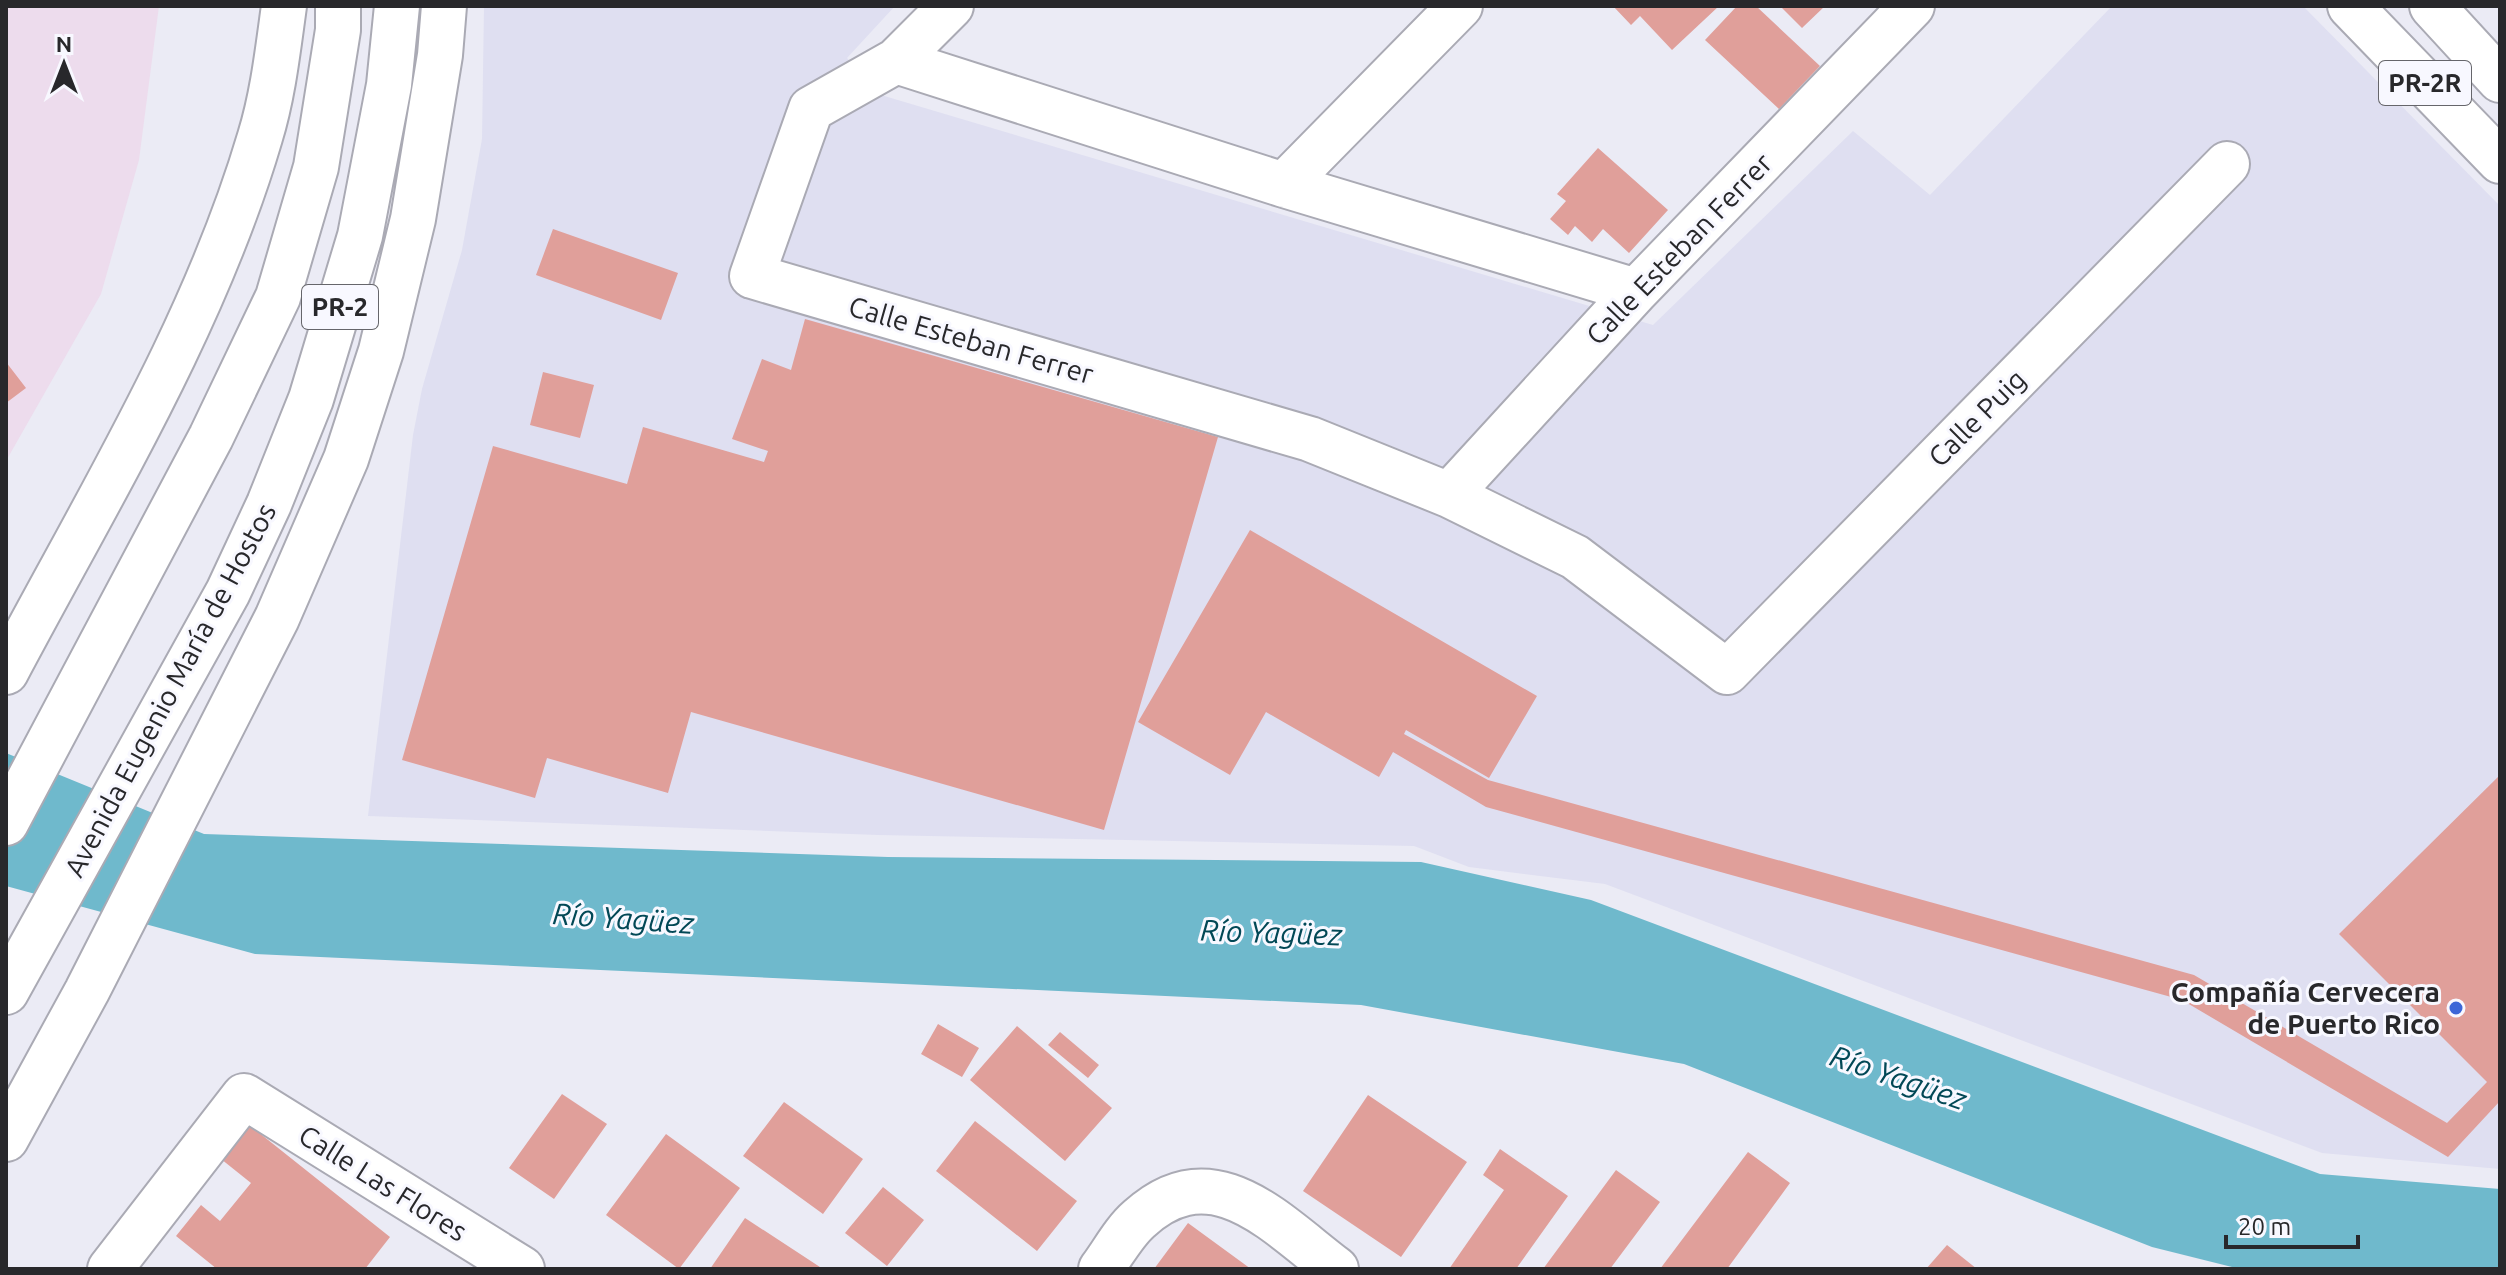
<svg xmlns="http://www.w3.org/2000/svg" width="2506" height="1275" font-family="Ubuntu,sans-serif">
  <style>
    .built { fill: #dfdff1 }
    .education { fill: #eddced }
    .water { fill: #6fb9cc }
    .building { fill: #e09f9a }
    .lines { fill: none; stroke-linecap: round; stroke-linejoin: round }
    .minor-casing { stroke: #aaaab4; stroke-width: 48 }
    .primary-casing { stroke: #aaaab4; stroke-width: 48 }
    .trunk-casing { stroke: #aaaab4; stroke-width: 48 }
    .minor { stroke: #fff; stroke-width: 44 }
    .primary { stroke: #fff; stroke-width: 44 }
    .trunk { stroke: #fff; stroke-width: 44 }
    .poi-dot { fill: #3c66d7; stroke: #f8f8ff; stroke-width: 3 }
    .labels { text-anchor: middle; stroke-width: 6; stroke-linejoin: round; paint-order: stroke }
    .shield { fill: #f8f8ff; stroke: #66666b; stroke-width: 2 }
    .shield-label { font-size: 26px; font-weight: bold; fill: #28282b }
    .street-label { font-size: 28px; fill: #28282b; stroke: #f8f8ff }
    .poi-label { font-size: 28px; font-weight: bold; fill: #28282b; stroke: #f8f8ff; text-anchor: end }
    .water-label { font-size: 30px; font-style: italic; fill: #024856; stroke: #f8f8ff }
  </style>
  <rect width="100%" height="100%" fill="#ebebf5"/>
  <path class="built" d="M 484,6 L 895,6 L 847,58 L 881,95 L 1653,325 L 1853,131 L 1930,195 L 2112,6 L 2303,6 L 2500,206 L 2500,1169 L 2322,1153 L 1605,884 L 1469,867 L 1414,846 L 878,835 L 368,816 L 413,435 L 422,389 L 462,250 L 482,139 Z"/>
  <path class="education" d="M 6,6 L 159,6 L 139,160 L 101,294 L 6,461 Z"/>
  <path class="water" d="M 6,753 L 204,834 L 888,857 L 1421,862 L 1591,900 L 2320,1174 L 2500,1189 L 2500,1269 L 2240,1269 L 2152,1247 L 1684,1064 L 1361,1005 L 255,954 L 6,886 Z"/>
  <path class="building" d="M 1613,6 L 1719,6 L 1672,50 L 1640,16 L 1631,25 Z
    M 1737,6 L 1756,6 L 1820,66 L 1779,109 L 1705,40 Z
    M 1780,6 L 1825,6 L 1802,28 Z
    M 1598,148 L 1668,210 L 1629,253 L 1603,229 L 1592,242 L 1575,226 L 1568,235 L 1550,219 L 1566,201 L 1557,194 Z
    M 553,229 L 678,273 L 661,320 L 536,275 Z
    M 805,319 L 1218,437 L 1104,830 L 691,712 L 668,793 L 547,758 L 535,798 L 402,760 L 493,446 L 627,484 L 643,427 L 764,462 L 768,451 L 732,439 L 762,359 L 791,370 Z
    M 6,362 L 26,388 L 6,403 Z
    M 543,372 L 594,385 L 580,438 L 530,425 Z
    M 1250,530 L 1537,696 L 1489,778 L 1406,730 L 1404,734 L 1488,780 L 2194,975 L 2447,1123 L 2487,1082 L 2339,934 L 2500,775 L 2500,1101 L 2448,1157 L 2182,1000 L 1486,807 L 1393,752 L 1379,777 L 1266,712 L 1230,775 L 1138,722 Z
    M 938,1024 L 979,1048 L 962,1077 L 921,1054 Z
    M 1017,1026 L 1112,1108 L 1065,1161 L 970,1080 Z
    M 1060,1032 L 1099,1065 L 1088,1078 L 1048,1045 Z
    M 562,1094 L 607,1124 L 554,1199 L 509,1168 Z
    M 1368,1095 L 1467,1162 L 1401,1257 L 1303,1191 Z
    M 784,1102 L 863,1159 L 823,1214 L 743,1156 Z
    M 975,1121 L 1077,1201 L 1037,1251 L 936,1171 Z
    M 248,1124 L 390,1237 L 365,1269 L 217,1269 L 176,1236 L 201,1205 L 220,1221 L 251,1183 L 221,1159 Z
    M 666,1134 L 740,1188 L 679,1269 L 606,1215 Z
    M 1500,1149 L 1568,1196 L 1516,1269 L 1449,1269 L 1504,1190 L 1483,1175 Z
    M 1748,1152 L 1790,1183 L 1727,1269 L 1660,1269 Z
    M 1616,1170 L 1660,1202 L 1610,1269 L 1543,1269 Z
    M 883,1187 L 924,1220 L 887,1266 L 845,1233 Z
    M 745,1218 L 823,1269 L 710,1269 Z
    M 1188,1223 L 1251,1269 L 1154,1269 Z
    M 1947,1245 L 1977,1269 L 1926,1269 Z"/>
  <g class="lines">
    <g class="minor-casing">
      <path id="minor" d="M 951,6 L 896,61 L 811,109 L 752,276 L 1310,439 L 1449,495 L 1575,557 L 1727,672 L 2227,164
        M 896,61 L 1284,185 L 1636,291
        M 1284,185 L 1460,6
        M 1449,495 L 1636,291 L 1912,6
        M 110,1269 L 244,1096 L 522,1269
        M 1101,1269 C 1113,1253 1124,1232 1139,1219 C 1213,1152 1275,1223 1336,1269"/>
    </g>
    <g class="primary-casing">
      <path id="primary" d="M 2350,6 L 2500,161
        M 2432,6 L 2500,80"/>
    </g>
    <g class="trunk-casing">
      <path id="trunk" d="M 6,672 C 98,498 204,327 260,137 C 273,95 278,49 284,6
        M 6,823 L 211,437 L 278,297 L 316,167 L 338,30 L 338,6
        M 6,992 L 228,592 L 269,504 L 311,399 L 360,236 L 389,85 L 397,6
        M 6,1139 L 87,991 L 277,618 L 346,459 L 381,351 L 413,219 L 440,55 L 444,6"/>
    </g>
    <use href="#minor" class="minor"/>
    <use href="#primary" class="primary"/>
    <use href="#trunk" class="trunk"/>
  </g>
  <circle class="poi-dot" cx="2456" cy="1008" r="8"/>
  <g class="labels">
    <g class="shield">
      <rect x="2379" y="61" width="92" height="44" rx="6"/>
      <rect x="302" y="285" width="76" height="44" rx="6"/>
    </g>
    <g class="shield-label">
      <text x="2425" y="92">PR-2R</text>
      <text x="340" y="316">PR-2</text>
    </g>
    <g class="street-label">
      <text transform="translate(1679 249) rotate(-46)" y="10">Calle Esteban Ferrer</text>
      <text transform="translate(971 340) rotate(16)" y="10">Calle Esteban Ferrer</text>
      <text transform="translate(1977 418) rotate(-45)" y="10">Calle Puig</text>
      <text transform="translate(170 690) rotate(-62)" y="10">Avenida Eugenio María de Hostos</text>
      <text transform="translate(383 1183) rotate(32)" y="10">Calle Las Flores</text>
    </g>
    <g class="poi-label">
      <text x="2440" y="1002">Compañía Cervecera<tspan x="2440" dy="32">de Puerto Rico</tspan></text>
    </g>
    <g class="water-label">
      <text transform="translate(623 919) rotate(4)" y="10">Río Yagüez</text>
      <text transform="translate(1271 933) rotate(2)" y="10">Río Yagüez</text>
      <text transform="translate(1898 1078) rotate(19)" y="10">Río Yagüez</text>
    </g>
  </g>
  <rect width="2506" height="1275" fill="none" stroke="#28282b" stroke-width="16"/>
  <g transform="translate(64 64)" stroke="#f8f8ff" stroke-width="6" paint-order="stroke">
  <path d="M0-6L14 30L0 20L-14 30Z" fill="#28282b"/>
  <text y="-12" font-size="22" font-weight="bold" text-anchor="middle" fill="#28282b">N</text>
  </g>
  <path d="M2226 1235v12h132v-12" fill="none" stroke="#28282b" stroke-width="4"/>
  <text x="2238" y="1235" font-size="24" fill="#28282b" stroke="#f8f8ff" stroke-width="6" paint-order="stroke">20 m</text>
</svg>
